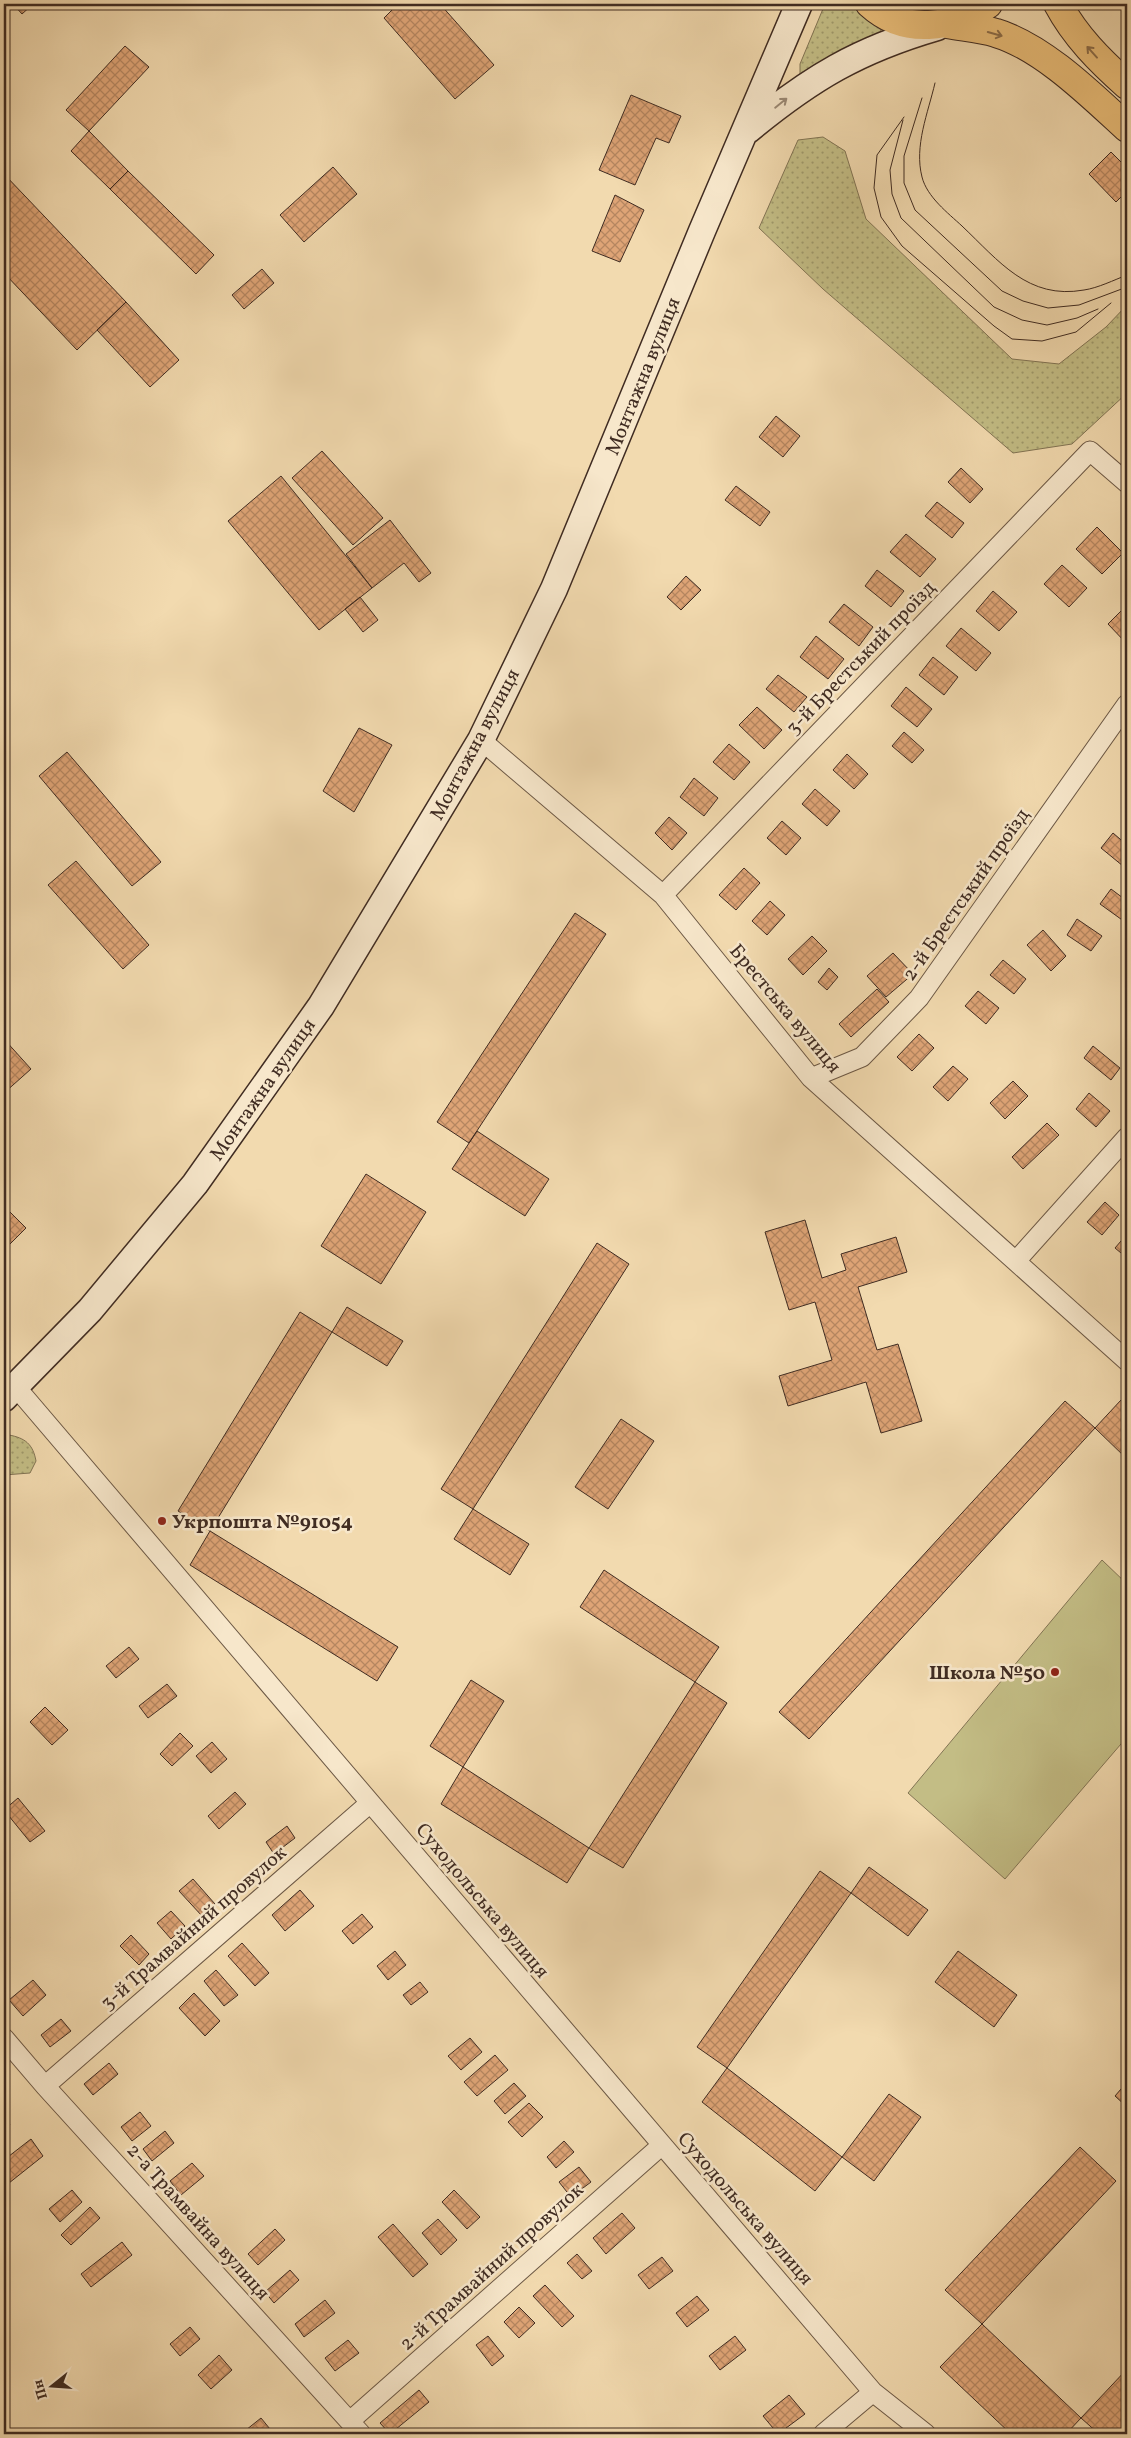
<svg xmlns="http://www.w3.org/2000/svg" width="1131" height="2438" font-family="Vollkorn,serif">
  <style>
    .grass { fill: url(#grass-dots); stroke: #827454 }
    .green { fill: #c3bd85; stroke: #827454 }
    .building { fill: url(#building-cross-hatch); stroke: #402c22 }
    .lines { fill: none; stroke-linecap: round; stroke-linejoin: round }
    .street-casing { stroke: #6c5845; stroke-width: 21 }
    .secondary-casing { stroke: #402c22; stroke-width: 29 }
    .primary-casing { stroke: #402c22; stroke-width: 30 }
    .street { stroke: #f7e7cb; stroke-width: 19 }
    .secondary { stroke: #f7e7cb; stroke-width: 26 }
    .primary { stroke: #e9bd78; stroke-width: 28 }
    .tram { stroke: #402c22; stroke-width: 1 }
    .oneway { stroke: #8c6d49 }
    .oneway2 { stroke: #9c8a76 }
    .poi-dot { fill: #8f2418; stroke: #f7e7cb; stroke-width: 2 }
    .labels { text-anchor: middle; stroke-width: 5; stroke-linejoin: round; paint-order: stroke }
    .street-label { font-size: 20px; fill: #402c22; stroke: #f7e7cb }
    .poi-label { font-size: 20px; font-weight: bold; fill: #402c22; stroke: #f7e7cb; text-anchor: start }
  </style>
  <defs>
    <pattern id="grass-dots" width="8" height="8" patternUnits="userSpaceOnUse" patternTransform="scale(1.25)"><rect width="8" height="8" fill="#c3bd85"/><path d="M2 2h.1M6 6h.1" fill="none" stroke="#a09a6c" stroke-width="1.8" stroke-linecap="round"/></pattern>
    <pattern id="building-cross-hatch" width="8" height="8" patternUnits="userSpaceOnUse" patternTransform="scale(1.25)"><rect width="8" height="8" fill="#dea476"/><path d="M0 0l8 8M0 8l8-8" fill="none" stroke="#b58660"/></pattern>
  </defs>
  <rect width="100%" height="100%" fill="#f2daaf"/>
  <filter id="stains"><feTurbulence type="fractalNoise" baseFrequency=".004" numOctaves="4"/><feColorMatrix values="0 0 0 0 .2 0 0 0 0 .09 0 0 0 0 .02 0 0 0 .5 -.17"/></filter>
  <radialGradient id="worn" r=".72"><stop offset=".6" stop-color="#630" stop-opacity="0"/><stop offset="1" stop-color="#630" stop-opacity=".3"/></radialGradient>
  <path class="grass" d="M 825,4 L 849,4 L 881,30 L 878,38 L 800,76 L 800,64 Z
    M 907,4 L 950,4 L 924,7 Z
    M 823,137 L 845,151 L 866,219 L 1012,359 L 1059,364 L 1106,327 L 1127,305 L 1127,393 L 1072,444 L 1013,453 L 823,289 L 759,228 L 798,140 Z
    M 9,1435 C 25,1438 33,1444 36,1461 L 30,1473 L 4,1475 L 4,1438 Z"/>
  <path class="green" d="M 1102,1560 L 1127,1584 L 1127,1737 L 1005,1879 L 908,1793 Z"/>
  <path class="building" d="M 13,4 L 33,4 L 22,14 Z
    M 385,4 L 398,4 L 391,10 Z
    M 398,4 L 440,4 L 494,65 L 455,99 L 384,18 Z
    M 125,46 L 149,67 L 89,131 L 66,110 Z
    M 631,95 L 681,116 L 669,143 L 656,138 L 635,185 L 599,170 Z
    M 89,131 L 128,171 L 110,189 L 71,151 Z
    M 1111,152 L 1127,168 L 1127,191 L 1116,202 L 1089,174 Z
    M 333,167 L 357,194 L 304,242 L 280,215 Z
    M 128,171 L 214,255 L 196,274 L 110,189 Z
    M 4,174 L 126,302 L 77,350 L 4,273 Z
    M 615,195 L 644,210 L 620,262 L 592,251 Z
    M 262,269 L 274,283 L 244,309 L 232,295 Z
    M 126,302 L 179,360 L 150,387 L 97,330 Z
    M 776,416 L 800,436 L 783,457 L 759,437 Z
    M 322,451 L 383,518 L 353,545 L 292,478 Z
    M 961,468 L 983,489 L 970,503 L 948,482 Z
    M 281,476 L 372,588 L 319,630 L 228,521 Z
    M 736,486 L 770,512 L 760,526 L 725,500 Z
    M 937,502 L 964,523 L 952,538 L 925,516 Z
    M 390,520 L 431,573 L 419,582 L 404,563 L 372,588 L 346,554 Z
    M 1097,527 L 1123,553 L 1102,574 L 1076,549 Z
    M 906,534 L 936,559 L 920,577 L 890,552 Z
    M 1062,565 L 1087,588 L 1069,607 L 1044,584 Z
    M 877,570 L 904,591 L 891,607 L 865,586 Z
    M 686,576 L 701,590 L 681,610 L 667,597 Z
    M 993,591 L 1017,612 L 999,631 L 976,611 Z
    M 360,597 L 378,620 L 363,632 L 345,609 Z
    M 844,604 L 873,627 L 859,646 L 829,622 Z
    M 1127,605 L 1127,644 L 1108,624 Z
    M 961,628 L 991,653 L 976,671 L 946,646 Z
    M 816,636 L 844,659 L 828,679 L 800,657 Z
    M 933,657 L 958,677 L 944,695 L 919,675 Z
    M 778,675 L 807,697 L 794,712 L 766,689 Z
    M 906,687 L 932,709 L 917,727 L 891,706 Z
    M 757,707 L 782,730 L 764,749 L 739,725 Z
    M 359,728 L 392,745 L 354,812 L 323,791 Z
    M 904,732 L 924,750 L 912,763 L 892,746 Z
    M 729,744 L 750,762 L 734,780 L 713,762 Z
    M 67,752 L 161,862 L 132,886 L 39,776 Z
    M 847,754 L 868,774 L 854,789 L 833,770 Z
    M 694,778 L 718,798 L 704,816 L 680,797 Z
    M 815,789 L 840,811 L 827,826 L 802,804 Z
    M 669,817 L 687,833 L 672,850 L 655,833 Z
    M 782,821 L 801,838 L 786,855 L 767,838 Z
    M 1113,833 L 1127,845 L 1127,860 L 1123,866 L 1101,848 Z
    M 76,861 L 149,945 L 123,969 L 48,885 Z
    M 744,868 L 760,883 L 736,910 L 719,895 Z
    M 1111,889 L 1127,901 L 1125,922 L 1100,904 Z
    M 770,901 L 785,915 L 767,935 L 752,921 Z
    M 575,913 L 606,934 L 469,1143 L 437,1122 Z
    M 1077,919 L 1102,936 L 1091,951 L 1067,935 Z
    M 1043,930 L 1066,956 L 1051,971 L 1027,945 Z
    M 812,936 L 827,951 L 803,975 L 788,959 Z
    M 893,953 L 913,974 L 886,997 L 867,976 Z
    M 1003,960 L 1026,979 L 1014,994 L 990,975 Z
    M 829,968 L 838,977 L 827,990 L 818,982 Z
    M 877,989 L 889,1002 L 851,1037 L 839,1024 Z
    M 978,991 L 999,1008 L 986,1024 L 965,1006 Z
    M 1127,1027 L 1127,1037 L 1122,1032 Z
    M 919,1034 L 934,1048 L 912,1071 L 897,1057 Z
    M 4,1039 L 31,1069 L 4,1093 Z
    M 1093,1046 L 1120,1068 L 1111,1080 L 1084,1058 Z
    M 953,1066 L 968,1079 L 948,1101 L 933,1087 Z
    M 1013,1081 L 1028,1096 L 1005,1119 L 990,1103 Z
    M 1089,1093 L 1110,1111 L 1096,1127 L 1076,1109 Z
    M 1047,1123 L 1059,1135 L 1023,1169 L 1012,1157 Z
    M 477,1131 L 549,1179 L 525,1216 L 452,1169 Z
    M 366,1174 L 426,1212 L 381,1284 L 321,1246 Z
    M 1105,1202 L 1119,1215 L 1102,1235 L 1087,1222 Z
    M 4,1206 L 26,1228 L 4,1250 Z
    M 805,1220 L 822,1278 L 846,1270 L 841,1254 L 896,1237 L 907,1272 L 858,1287 L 877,1350 L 898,1344 L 922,1421 L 881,1433 L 866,1382 L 788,1406 L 779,1376 L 832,1360 L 815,1302 L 789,1310 L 765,1232 Z
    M 1127,1234 L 1127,1258 L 1115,1248 Z
    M 597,1243 L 629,1264 L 473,1509 L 441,1489 Z
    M 347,1307 L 403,1341 L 387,1366 L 332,1332 Z
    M 300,1312 L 332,1332 L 210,1531 L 178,1511 Z
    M 1121,1400 L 1127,1405 L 1127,1459 L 1095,1428 Z
    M 1065,1401 L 1095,1428 L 809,1739 L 779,1712 Z
    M 621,1419 L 654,1441 L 608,1509 L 575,1487 Z
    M 473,1509 L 529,1544 L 510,1575 L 454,1539 Z
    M 210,1531 L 398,1647 L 377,1681 L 190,1565 Z
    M 604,1570 L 719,1647 L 695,1682 L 580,1607 Z
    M 129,1647 L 139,1659 L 116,1678 L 106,1666 Z
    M 471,1680 L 504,1701 L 463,1767 L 430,1746 Z
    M 695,1682 L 727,1703 L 623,1868 L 589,1848 Z
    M 167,1684 L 177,1696 L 148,1718 L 139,1706 Z
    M 45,1707 L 68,1730 L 52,1745 L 30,1722 Z
    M 180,1733 L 193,1746 L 172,1766 L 160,1754 Z
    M 212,1742 L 227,1759 L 211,1773 L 196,1756 Z
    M 463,1767 L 589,1848 L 567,1883 L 441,1804 Z
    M 235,1792 L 246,1804 L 219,1829 L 208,1816 Z
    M 18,1798 L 45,1831 L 30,1842 L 4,1810 Z
    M 287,1826 L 295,1838 L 274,1854 L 266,1842 Z
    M 869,1867 L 928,1910 L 908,1936 L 851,1893 Z
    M 820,1871 L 851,1893 L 727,2068 L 697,2047 Z
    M 193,1879 L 215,1904 L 202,1916 L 179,1891 Z
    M 300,1890 L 314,1906 L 285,1931 L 272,1915 Z
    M 171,1911 L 185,1926 L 171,1939 L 157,1923 Z
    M 362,1914 L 373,1927 L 353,1944 L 342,1931 Z
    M 4,1931 L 10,1938 L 4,1944 Z
    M 131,1935 L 149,1954 L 139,1965 L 120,1946 Z
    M 242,1943 L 269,1973 L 255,1986 L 228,1956 Z
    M 395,1951 L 406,1965 L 388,1980 L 377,1966 Z
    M 958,1951 L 1017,1995 L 994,2027 L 935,1982 Z
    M 216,1970 L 238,1995 L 224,2006 L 204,1981 Z
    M 33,1980 L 46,1995 L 23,2016 L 9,2000 Z
    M 420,1982 L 428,1992 L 411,2005 L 403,1995 Z
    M 194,1993 L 220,2021 L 205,2036 L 179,2008 Z
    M 61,2019 L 71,2031 L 50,2047 L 41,2035 Z
    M 470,2038 L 482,2052 L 461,2070 L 448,2056 Z
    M 495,2055 L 508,2070 L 477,2096 L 464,2082 Z
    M 109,2063 L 118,2074 L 93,2095 L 84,2084 Z
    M 727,2068 L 842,2157 L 815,2191 L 702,2102 Z
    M 1127,2082 L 1127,2107 L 1115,2096 Z
    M 514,2083 L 526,2096 L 505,2114 L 494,2101 Z
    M 889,2094 L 921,2117 L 874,2181 L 842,2157 Z
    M 529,2103 L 543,2117 L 522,2137 L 508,2122 Z
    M 140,2112 L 151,2126 L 132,2141 L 121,2127 Z
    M 4,2117 L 10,2125 L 4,2130 Z
    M 165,2131 L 174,2143 L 152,2161 L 143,2149 Z
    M 31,2139 L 43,2156 L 4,2187 L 4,2160 Z
    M 564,2141 L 574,2152 L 556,2168 L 547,2157 Z
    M 1080,2147 L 1116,2181 L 982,2324 L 945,2290 Z
    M 192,2163 L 204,2176 L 181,2195 L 170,2181 Z
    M 579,2167 L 591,2182 L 571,2197 L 559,2182 Z
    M 72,2190 L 82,2202 L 60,2222 L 49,2209 Z
    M 454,2190 L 480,2217 L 467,2229 L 442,2202 Z
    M 90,2207 L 100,2218 L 71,2245 L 61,2235 Z
    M 622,2213 L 635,2228 L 606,2254 L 593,2238 Z
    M 438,2219 L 457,2240 L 441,2255 L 422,2233 Z
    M 393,2224 L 428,2264 L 413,2277 L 378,2237 Z
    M 275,2229 L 285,2240 L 258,2265 L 248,2254 Z
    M 122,2242 L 132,2255 L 91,2287 L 81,2274 Z
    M 577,2254 L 592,2271 L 582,2279 L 567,2263 Z
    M 662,2257 L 673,2271 L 649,2289 L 638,2275 Z
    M 290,2270 L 299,2280 L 274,2303 L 265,2292 Z
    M 545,2285 L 574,2316 L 562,2327 L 533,2296 Z
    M 697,2296 L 709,2310 L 687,2327 L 676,2313 Z
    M 325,2300 L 335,2313 L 304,2337 L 295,2324 Z
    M 519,2307 L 535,2323 L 519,2338 L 504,2322 Z
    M 982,2324 L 1081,2418 L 1066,2434 L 1011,2434 L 940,2367 Z
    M 190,2327 L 200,2339 L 180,2356 L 170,2344 Z
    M 488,2336 L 504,2356 L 492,2366 L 476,2345 Z
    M 735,2336 L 746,2350 L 720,2370 L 709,2356 Z
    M 348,2340 L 359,2353 L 335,2371 L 325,2358 Z
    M 219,2355 L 232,2370 L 211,2389 L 198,2375 Z
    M 1127,2369 L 1127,2434 L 1099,2434 L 1081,2418 Z
    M 419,2390 L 429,2402 L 390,2434 L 380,2423 Z
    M 789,2395 L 805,2414 L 778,2434 L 763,2416 Z
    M 261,2418 L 270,2429 L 264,2434 L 241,2434 Z"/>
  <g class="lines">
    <g class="street-casing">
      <path id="street" d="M 481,740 L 663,895 L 811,1078 L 1127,1361
        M 663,895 L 1090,451 L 1127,483
        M 811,1078 L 862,1057 L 919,998 L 1127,704
        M 1016,1261 L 1127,1137
        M 15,1386 L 873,2392 L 926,2434
        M 4,2038 L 45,2086 L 361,2434
        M 45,2086 L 370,1803
        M 350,2421 L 662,2145
        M 823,2434 L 873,2392"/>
    </g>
    <g class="secondary-casing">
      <path id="secondary" d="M 748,130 C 811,78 858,50 937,27
        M 4,1398 L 90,1310 L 195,1184 L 321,1006 L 481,740 L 554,589 L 702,231 L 799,4"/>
    </g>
    <g class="primary-casing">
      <path id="primary" d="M 870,4 C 905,36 952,28 988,4
        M 1058,4 C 1075,36 1100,61 1127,85
        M 947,24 C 963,27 981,28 996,33 C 1043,47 1092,96 1127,128"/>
    </g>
    <use href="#street" class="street"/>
    <use href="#secondary" class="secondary"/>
    <use href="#primary" class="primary"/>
    <path class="tram" d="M 935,83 C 928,113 914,146 922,177 C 927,197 948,213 962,226 C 999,261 1028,300 1084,290 C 1098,288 1114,280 1127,275
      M 922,98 L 904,156 L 904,183 L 915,210 L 1002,291 L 1023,301 L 1048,308 L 1079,305 L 1127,287
      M 904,117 L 877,155 L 874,188 L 881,217 L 902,246 L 994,326 L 1012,339 L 1042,341 L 1076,332 L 1111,303
      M 903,120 L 890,170 L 892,194 L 901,218 L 994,307 L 1022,320 L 1047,325 L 1077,318 L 1098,309"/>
  </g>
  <defs><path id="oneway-shaft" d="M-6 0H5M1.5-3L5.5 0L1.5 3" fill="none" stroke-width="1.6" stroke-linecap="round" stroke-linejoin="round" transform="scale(1.25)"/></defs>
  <g class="oneway">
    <use href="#oneway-shaft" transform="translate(995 34) rotate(16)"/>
    <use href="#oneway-shaft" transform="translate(1092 52) rotate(-132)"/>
  </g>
  <use class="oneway2" href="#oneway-shaft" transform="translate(781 103) rotate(-39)"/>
  <g class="poi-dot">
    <circle cx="162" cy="1521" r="5"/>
    <circle cx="1055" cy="1672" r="5"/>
  </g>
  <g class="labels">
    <g class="street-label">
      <text transform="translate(642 376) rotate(-68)" y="7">Монтажна вулиця</text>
      <text transform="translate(860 657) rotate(-46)" y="7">3-й Брестський проїзд</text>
      <text transform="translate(474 744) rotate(-62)" y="7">Монтажна вулиця</text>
      <text transform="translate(965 894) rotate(-55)" y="7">2-й Брестський проїзд</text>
      <text transform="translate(786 1008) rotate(50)" y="7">Брестська вулиця</text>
      <text transform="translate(262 1089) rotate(-55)" y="7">Монтажна вулиця</text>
      <text transform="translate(483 1900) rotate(50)" y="7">Суходольська вулиця</text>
      <text transform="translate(193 1927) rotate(-41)" y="7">3-й Трамвайний провулок</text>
      <text transform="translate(746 2208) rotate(49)" y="7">Суходольська вулиця</text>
      <text transform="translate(199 2221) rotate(48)" y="7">2-а Трамвайна вулиця</text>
      <text transform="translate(491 2266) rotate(-42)" y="7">2-й Трамвайний провулок</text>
    </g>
    <g class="poi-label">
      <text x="172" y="1528">Укрпошта №91054</text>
      <text x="1045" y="1679" text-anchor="end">Школа №50</text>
    </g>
  </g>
  <rect width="1131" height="2438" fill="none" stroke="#f2daaf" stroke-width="20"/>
  <rect x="5" y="5" width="1121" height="2428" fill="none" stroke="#402c22" stroke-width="2.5"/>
  <rect x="10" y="10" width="1111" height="2418" fill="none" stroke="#402c22"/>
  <g transform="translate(52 2386) rotate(253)" stroke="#f7e7cb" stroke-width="4" paint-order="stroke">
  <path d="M0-4L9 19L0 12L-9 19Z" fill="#402c22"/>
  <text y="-8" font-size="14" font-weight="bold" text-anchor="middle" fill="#402c22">Пн</text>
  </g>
  <rect width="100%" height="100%" filter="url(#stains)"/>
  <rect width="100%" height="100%" fill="url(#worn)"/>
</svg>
